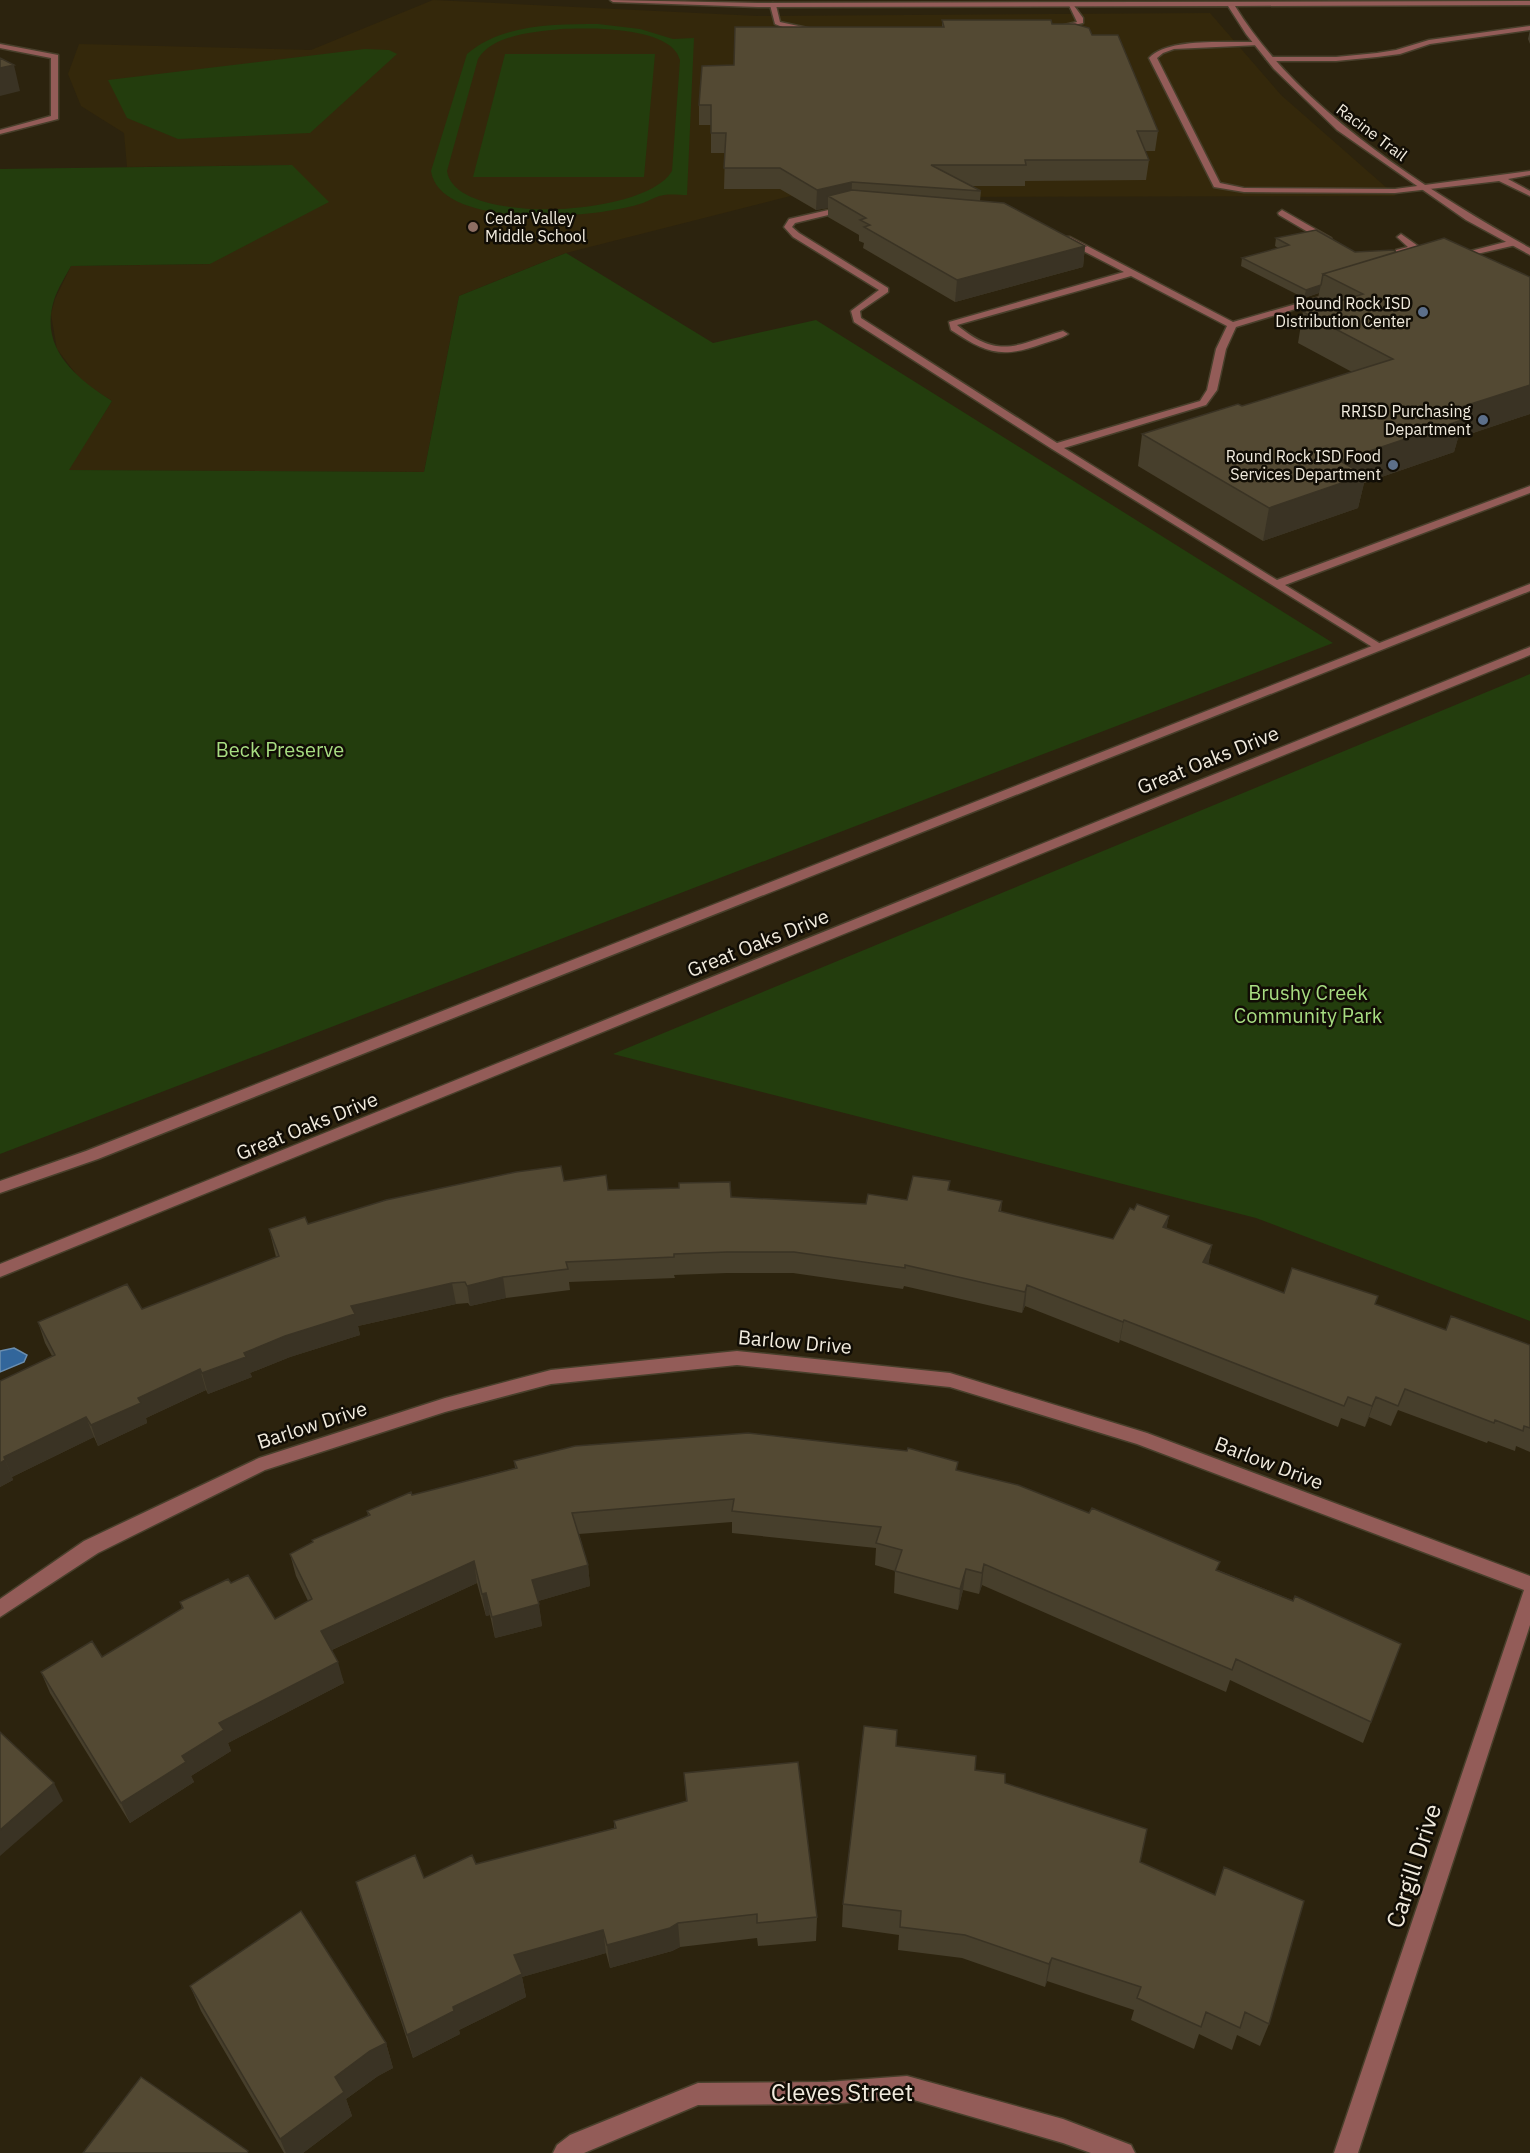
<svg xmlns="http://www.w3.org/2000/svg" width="1530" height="2153" font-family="'IBM Plex Sans',sans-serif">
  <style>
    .built { fill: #34280b }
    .green { fill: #233d0d; fill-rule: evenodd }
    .water { fill: #32669b; stroke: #6b8eaf; stroke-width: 1.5 }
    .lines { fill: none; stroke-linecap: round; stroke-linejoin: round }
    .service-casing { stroke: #483f2b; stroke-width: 3 }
    .minor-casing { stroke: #483f2b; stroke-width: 3 }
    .tertiary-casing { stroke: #483f2b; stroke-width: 3 }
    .service { fill: #935c58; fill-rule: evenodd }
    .minor { fill: #935c58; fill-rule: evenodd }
    .tertiary { fill: #935c58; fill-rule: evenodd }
    .wall { fill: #473f2c }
    .shaded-wall { fill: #3a3324 }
    .building { fill: #534933; stroke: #3a3324; stroke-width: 1.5 }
    .education-dot { fill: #8d6e63; stroke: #110d05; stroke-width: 2 }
    .service-dot { fill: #5c6f8a; stroke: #110d05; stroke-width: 2 }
    .labels { text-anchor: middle; stroke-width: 5; stroke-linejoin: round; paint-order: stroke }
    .far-street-label { font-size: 16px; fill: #f1ebde; stroke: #110d05 }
    .far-poi-label { font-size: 16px; fill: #f1ebde; stroke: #110d05; text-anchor: end }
    .park-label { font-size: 20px; fill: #a8dd82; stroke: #110d05 }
    .street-label { font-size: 20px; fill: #f1ebde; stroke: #110d05 }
    .near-street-label { font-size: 24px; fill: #f1ebde; stroke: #110d05 }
  </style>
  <rect width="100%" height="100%" fill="#2c230e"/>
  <path class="built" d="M 433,0 L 758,16 L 1210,13 L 1281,95 L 1396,196 L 942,197 L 810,191 L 566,253 L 459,296 L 424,472 L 68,470 L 112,401 L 82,382 L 57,349 L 51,314 L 55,299 L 71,266 L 210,264 L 292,165 L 127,167 L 124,133 L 81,106 L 68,74 L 79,44 L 311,50 Z"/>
  <path class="green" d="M 598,24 L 640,29 L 673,39 L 694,38 L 687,195 C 680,195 672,194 664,195 C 657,196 650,200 643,203 C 631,207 619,209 607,211 C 568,218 439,225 431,171 L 467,54 C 501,24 556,24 598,24 ZM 561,29 C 589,28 671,26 680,60 L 672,171 C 645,218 454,226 447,171 L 478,59 C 493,34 535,32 561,29 Z
    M 365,49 L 389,50 L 397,54 L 310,133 L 178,139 L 127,118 L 108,80 Z
    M 505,54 L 655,54 L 644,177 L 473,177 Z
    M 292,165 L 329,202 L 210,264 L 71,266 C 65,277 58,288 54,300 C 39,349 76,378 112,401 L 69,470 L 424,472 L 459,296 L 566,253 L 713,343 L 816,320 L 1333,643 L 0,1154 L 0,169 Z
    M 1530,674 L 1530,1321 L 1256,1218 L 613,1054 Z"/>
  <path class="water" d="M 14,1348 L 27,1355 L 24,1362 L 0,1372 L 0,1351 Z"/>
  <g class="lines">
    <g class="service-casing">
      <path id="service" d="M 773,3 L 776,5 L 780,22 L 812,29 C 802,33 786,29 775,24 L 770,5 Z
        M 1068,3 L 1072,3 L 1083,18 L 1083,23 L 1056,29 L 1056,27 L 1077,22 Z
        M 1530,26 L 1530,30 L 1430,44 L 1400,54 L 1377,57 L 1336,61 L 1270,61 L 1266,59 L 1270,57 L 1336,57 L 1377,53 L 1396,50 L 1429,40 Z
        M 1257,42 L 1259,45 L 1174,49 L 1163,53 L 1157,58 L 1220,183 L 1244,188 L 1395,189 L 1530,171 L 1530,175 L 1508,179 L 1530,191 L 1530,196 L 1499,181 L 1395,193 L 1244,192 L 1214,187 L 1149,58 C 1168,37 1229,43 1257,42 Z
        M 0,44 L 58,55 L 58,119 L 0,134 L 0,130 L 51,116 L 51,58 L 0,48 Z
        M 846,206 L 850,208 L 849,210 L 795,223 L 792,227 L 799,233 L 888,288 L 888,292 L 860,311 L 861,318 L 1057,443 L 1200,401 L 1207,390 L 1216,349 L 1227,326 L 1131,276 L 957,325 C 1000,361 1017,344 1063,331 L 1068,334 C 1061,339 1050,341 1042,344 C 1001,359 986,353 951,330 L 949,322 L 1124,272 L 1064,241 L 1064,237 L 1070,237 L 1233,322 L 1338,292 L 1338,296 L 1236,327 L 1226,349 L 1217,390 L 1206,405 L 1064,448 L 1277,580 L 1530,486 L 1530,493 L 1285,585 L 1384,646 L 1378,650 L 1374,648 L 1052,449 L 854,322 L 851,311 L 879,290 L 793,237 L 784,227 L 789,219 Z
        M 1282,210 L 1331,238 L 1332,240 L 1325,242 L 1279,215 L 1278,213 Z
        M 1401,234 L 1418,246 L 1418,250 L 1396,254 L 1396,250 L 1408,247 L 1397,237 Z
        M 1513,240 L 1517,243 L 1516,245 L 1455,259 L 1451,256 Z"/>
    </g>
    <g class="minor-casing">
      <path id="minor" d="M 610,0 L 758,3 L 1530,1 L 1530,5 L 1235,6 C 1298,109 1426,190 1530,248 L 1530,255 L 1466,220 L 1337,130 L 1274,69 L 1246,34 L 1228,6 L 758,7 L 613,2 Z
        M 737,1351 L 950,1373 L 1147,1433 L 1530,1576 L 1530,1625 L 1358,2153 L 1334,2153 L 1524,1590 L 1137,1444 L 950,1387 L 737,1365 L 551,1384 L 445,1412 L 265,1470 L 98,1553 L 0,1617 L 0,1599 L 84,1541 L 259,1458 L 445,1398 L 551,1370 Z
        M 907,2076 L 1063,2119 L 1131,2145 L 1135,2153 L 1091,2153 L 1063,2143 L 907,2098 L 827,2104 L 698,2105 L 584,2153 L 553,2153 L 557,2145 L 570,2135 L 698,2083 L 827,2082 Z"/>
    </g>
    <g class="tertiary-casing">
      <path id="tertiary" d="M 1530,584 L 1530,591 L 98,1159 L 0,1193 L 0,1181 L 86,1151 Z
        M 1530,647 L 1530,655 L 0,1277 L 0,1264 Z"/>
    </g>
    <use href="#service" class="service"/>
    <use href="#minor" class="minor"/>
    <use href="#tertiary" class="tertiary"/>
  </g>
  <path class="wall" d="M 942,20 L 1052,24 L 1092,35 L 1158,131 L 1155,151 L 1145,151 L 1149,160 L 1146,180 L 1025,181 L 1025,186 L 970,186 L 981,191 L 980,201 L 1085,246 L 1083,267 L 955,302 L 863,248 L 864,243 L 859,241 L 859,235 L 828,217 L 828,208 L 816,210 L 780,189 L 724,189 L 725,153 L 711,153 L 711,125 L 699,125 L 699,105 L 734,65 L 942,27 Z
    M 1530,30 L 1530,44 L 1528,39 Z
    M 1276,238 L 1355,252 L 1396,252 L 1530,277 L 1530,414 L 1458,438 L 1454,452 L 1364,483 L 1358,508 L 1263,541 L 1138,466 L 1142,434 L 1242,406 L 1352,372 L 1298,343 L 1303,312 L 1322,307 L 1317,304 L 1319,293 L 1304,298 L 1241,266 L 1242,258 L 1278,248 L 1275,246 Z
    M 564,1181 L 608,1190 L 866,1204 L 907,1200 L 949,1190 L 1002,1201 L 1001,1212 L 1113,1239 L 1134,1210 L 1169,1216 L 1166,1229 L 1212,1245 L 1208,1264 L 1284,1293 L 1375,1305 L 1446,1330 L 1530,1345 L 1530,1452 L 1516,1446 L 1515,1451 L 1488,1441 L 1487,1443 L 1398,1410 L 1391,1426 L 1369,1417 L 1365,1427 L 1341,1418 L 1338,1427 L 1120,1340 L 1119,1343 L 1025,1306 L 1022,1313 L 904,1286 L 903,1289 L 793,1273 L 727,1273 L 674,1275 L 675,1278 L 569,1282 L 570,1290 L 506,1298 L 470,1306 L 468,1303 L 456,1304 L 358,1326 L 360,1335 L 290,1357 L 250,1373 L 252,1377 L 208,1394 L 206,1390 L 146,1418 L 147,1423 L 98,1446 L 94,1437 L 12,1477 L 13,1480 L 0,1487 L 0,1381 L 52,1356 L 45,1343 L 38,1322 L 142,1309 L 276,1257 L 269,1229 L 308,1224 Z
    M 514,1461 L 957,1470 L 1218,1570 L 1401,1644 L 1363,1743 L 1230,1680 L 1226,1692 L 982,1585 L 979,1594 L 963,1590 L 958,1610 L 894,1593 L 895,1571 L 875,1565 L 876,1548 L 732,1533 L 732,1522 L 579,1534 L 588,1565 L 590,1586 L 538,1601 L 542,1626 L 495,1638 L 490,1615 L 486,1616 L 477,1583 L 332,1650 L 344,1683 L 228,1743 L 231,1751 L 191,1776 L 194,1782 L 130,1823 L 50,1693 L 41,1672 L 102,1657 L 182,1609 L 180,1602 L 231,1583 L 275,1619 L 308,1601 L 296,1576 L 290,1554 L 368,1516 L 367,1511 L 412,1495 L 515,1468 Z
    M 896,1746 L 975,1770 L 1005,1783 L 1140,1862 L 1269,2024 L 1260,2046 L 1237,2035 L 1232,2050 L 1199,2034 L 1194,2049 L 1131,2020 L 1134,2010 L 1047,1981 L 1045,1987 L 962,1958 L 898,1950 L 899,1935 L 842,1927 L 843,1904 Z
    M 684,1773 L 817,1917 L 816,1941 L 758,1946 L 757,1938 L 680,1947 L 672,1951 L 610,1968 L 606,1953 L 522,1977 L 526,1997 L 459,2030 L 460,2034 L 413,2058 L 363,1906 L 356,1882 L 424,1878 L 614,1828 L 614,1821 L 686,1801 Z
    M 190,1986 L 386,2043 L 393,2068 L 378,2076 L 346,2099 L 352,2116 L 303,2153 L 284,2153 L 201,2011 Z"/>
  <path class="shaded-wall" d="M 14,65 L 20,91 L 0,96 L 0,68 Z
    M 852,182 L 851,203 L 828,196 L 828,208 L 816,210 L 817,190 Z
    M 1085,246 L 1083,267 L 955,302 L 957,280 Z
    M 1321,285 L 1319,293 L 1304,298 L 1306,290 Z
    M 1530,385 L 1530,414 L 1458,438 L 1454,452 L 1364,483 L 1358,508 L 1263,541 L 1269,508 L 1340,461 L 1446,412 Z
    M 1169,1216 L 1165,1236 L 1163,1227 Z
    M 1212,1245 L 1208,1266 L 1203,1262 Z
    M 503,1277 L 506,1298 L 470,1306 L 467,1286 Z
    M 452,1283 L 456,1304 L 358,1326 L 360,1335 L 290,1357 L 250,1373 L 252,1377 L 208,1394 L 202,1373 L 244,1353 L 351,1306 Z
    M 1027,1285 L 1025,1306 L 1022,1313 L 1025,1292 Z
    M 1124,1320 L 1120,1340 L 1119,1343 L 1123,1322 Z
    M 200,1369 L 206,1390 L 146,1418 L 147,1423 L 98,1446 L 91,1425 L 138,1398 Z
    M 1376,1397 L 1369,1417 L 1365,1427 L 1372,1406 Z
    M 86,1417 L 94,1437 L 12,1477 L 4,1457 Z
    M 5,1460 L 13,1480 L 0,1487 L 0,1463 Z
    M 474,1561 L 477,1583 L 327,1652 L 321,1631 Z
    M 984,1564 L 982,1585 L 979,1594 L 982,1573 Z
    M 588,1565 L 590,1586 L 535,1602 L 532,1580 Z
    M 966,1569 L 963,1590 L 958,1610 L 960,1589 Z
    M 486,1593 L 490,1615 L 486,1616 L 482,1594 Z
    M 539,1604 L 542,1626 L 495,1638 L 492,1617 Z
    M 338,1662 L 344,1683 L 228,1743 L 231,1751 L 191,1776 L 194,1782 L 130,1823 L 121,1803 L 182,1756 L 219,1723 Z
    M 54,1783 L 63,1801 L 0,1856 L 0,1830 Z
    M 678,1923 L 680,1947 L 672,1951 L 610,1968 L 607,1945 Z
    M 603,1930 L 606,1953 L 522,1977 L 526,1997 L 459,2030 L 460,2034 L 413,2058 L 407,2035 L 453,2007 L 514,1955 Z
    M 1052,1958 L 1047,1981 L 1045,1987 L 1049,1964 Z
    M 386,2043 L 393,2068 L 378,2076 L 346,2099 L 352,2116 L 303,2153 L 286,2153 L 280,2139 L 335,2077 L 370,2051 Z"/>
  <path class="building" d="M 942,20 L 1051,20 L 1052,24 L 1075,24 L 1089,28 L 1092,35 L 1118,35 L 1158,131 L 1137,131 L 1149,160 L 1025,160 L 1026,165 L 931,165 L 981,191 L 852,182 L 817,190 L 780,168 L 724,168 L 726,133 L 711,133 L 711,105 L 699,105 L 702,66 L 734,65 L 735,27 L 944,27 Z
    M 0,58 L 14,65 L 0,68 Z
    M 852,190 L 1004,203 L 1085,246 L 957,280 L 864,227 L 870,225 L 860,220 L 866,218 L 828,196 Z
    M 1316,230 L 1355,252 L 1393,250 L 1396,252 L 1323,274 L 1321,285 L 1306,290 L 1242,258 L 1289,245 L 1276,238 Z
    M 1444,238 L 1530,277 L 1530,385 L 1446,412 L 1462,420 L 1340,461 L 1365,475 L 1269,508 L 1142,434 L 1238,404 L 1242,406 L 1393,359 L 1303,312 L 1363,294 L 1323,274 Z
    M 561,1166 L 564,1181 L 606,1175 L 608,1190 L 679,1188 L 679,1183 L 730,1182 L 731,1197 L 866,1204 L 868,1194 L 907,1200 L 913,1176 L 950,1181 L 948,1190 L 1002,1201 L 999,1211 L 1113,1239 L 1130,1208 L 1134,1210 L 1137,1204 L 1169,1216 L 1163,1227 L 1212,1245 L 1203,1262 L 1284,1293 L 1292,1268 L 1378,1296 L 1375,1304 L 1446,1330 L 1451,1316 L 1530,1345 L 1530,1428 L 1524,1426 L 1523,1431 L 1495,1420 L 1494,1423 L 1405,1389 L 1398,1406 L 1376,1397 L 1372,1406 L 1348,1397 L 1344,1406 L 1124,1320 L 1123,1322 L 1027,1285 L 1025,1292 L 905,1265 L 905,1268 L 794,1252 L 727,1252 L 674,1254 L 674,1257 L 566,1262 L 568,1269 L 503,1277 L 467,1286 L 465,1282 L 452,1283 L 351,1306 L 355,1314 L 285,1336 L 244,1353 L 246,1357 L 202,1373 L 200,1369 L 138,1398 L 141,1403 L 91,1425 L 86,1417 L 4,1457 L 5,1460 L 0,1463 L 0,1381 L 55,1355 L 38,1322 L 127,1284 L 142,1309 L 279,1256 L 269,1229 L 305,1217 L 308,1224 L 386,1200 L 516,1172 Z
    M 748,1433 L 907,1451 L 908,1448 L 958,1462 L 956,1470 L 1018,1485 L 1089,1513 L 1092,1508 L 1220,1562 L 1216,1570 L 1293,1601 L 1295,1596 L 1401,1644 L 1371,1722 L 1236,1659 L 1232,1670 L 984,1564 L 982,1573 L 966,1569 L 960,1589 L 895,1571 L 902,1550 L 876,1543 L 881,1527 L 732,1511 L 734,1499 L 572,1513 L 588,1565 L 532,1580 L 539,1604 L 492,1617 L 486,1593 L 482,1594 L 474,1561 L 321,1631 L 338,1662 L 219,1723 L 224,1730 L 182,1756 L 186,1762 L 121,1803 L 41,1672 L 92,1641 L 102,1657 L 183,1608 L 180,1602 L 228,1579 L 231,1583 L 248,1575 L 275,1619 L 312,1599 L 290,1554 L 313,1542 L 312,1540 L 370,1515 L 367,1511 L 411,1492 L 412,1495 L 517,1468 L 514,1461 L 575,1446 Z
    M 864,1726 L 897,1730 L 896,1746 L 976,1756 L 975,1770 L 1005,1774 L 1005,1783 L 1147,1829 L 1140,1862 L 1215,1895 L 1224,1867 L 1304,1901 L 1269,2024 L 1245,2012 L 1240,2028 L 1206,2012 L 1201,2027 L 1137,1998 L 1141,1987 L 1052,1958 L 1049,1964 L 965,1935 L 900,1927 L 901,1911 L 843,1904 Z
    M 0,1732 L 54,1783 L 0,1830 Z
    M 798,1762 L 817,1917 L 757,1923 L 757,1914 L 678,1923 L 670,1928 L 607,1945 L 603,1930 L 514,1955 L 522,1974 L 453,2007 L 454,2011 L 407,2035 L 356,1882 L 415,1855 L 424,1878 L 472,1855 L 476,1864 L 616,1828 L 614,1821 L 687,1801 L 684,1773 Z
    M 301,1911 L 386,2043 L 370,2051 L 335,2077 L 344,2092 L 280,2139 L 190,1986 Z
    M 141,2077 L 248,2151 L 247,2153 L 83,2153 Z"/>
  <circle class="education-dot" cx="473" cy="227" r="6"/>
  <g class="service-dot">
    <circle cx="1423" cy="312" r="6"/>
    <circle cx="1483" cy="420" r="6"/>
    <circle cx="1393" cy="465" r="6"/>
  </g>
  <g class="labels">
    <g class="far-street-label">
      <text transform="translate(1372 132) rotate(37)" y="6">Racine Trail</text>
    </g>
    <g class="far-poi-label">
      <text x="485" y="224" text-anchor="start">Cedar Valley<tspan x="485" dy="18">Middle School</tspan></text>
      <text x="1411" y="309">Round Rock ISD<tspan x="1411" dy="18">Distribution Center</tspan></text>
      <text x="1471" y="417">RRISD Purchasing<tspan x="1471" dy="18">Department</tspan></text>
      <text x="1381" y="462">Round Rock ISD Food<tspan x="1381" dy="18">Services Department</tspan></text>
    </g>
    <g class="park-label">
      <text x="280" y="757">Beck Preserve</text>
      <text x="1308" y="1000">Brushy Creek<tspan x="1308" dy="23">Community Park</tspan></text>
    </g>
    <g class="street-label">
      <text transform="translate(1208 760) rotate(-22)" y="7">Great Oaks Drive</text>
      <text transform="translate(758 943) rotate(-22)" y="7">Great Oaks Drive</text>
      <text transform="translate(307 1126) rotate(-22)" y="7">Great Oaks Drive</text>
      <text transform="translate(795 1342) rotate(5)" y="7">Barlow Drive</text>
      <text transform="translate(312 1425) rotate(-18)" y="7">Barlow Drive</text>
      <text transform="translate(1269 1463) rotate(21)" y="7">Barlow Drive</text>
    </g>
    <g class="near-street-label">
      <text transform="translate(1414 1866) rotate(-72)" y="8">Cargill Drive</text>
      <text x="842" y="2101">Cleves Street</text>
    </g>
  </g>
</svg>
